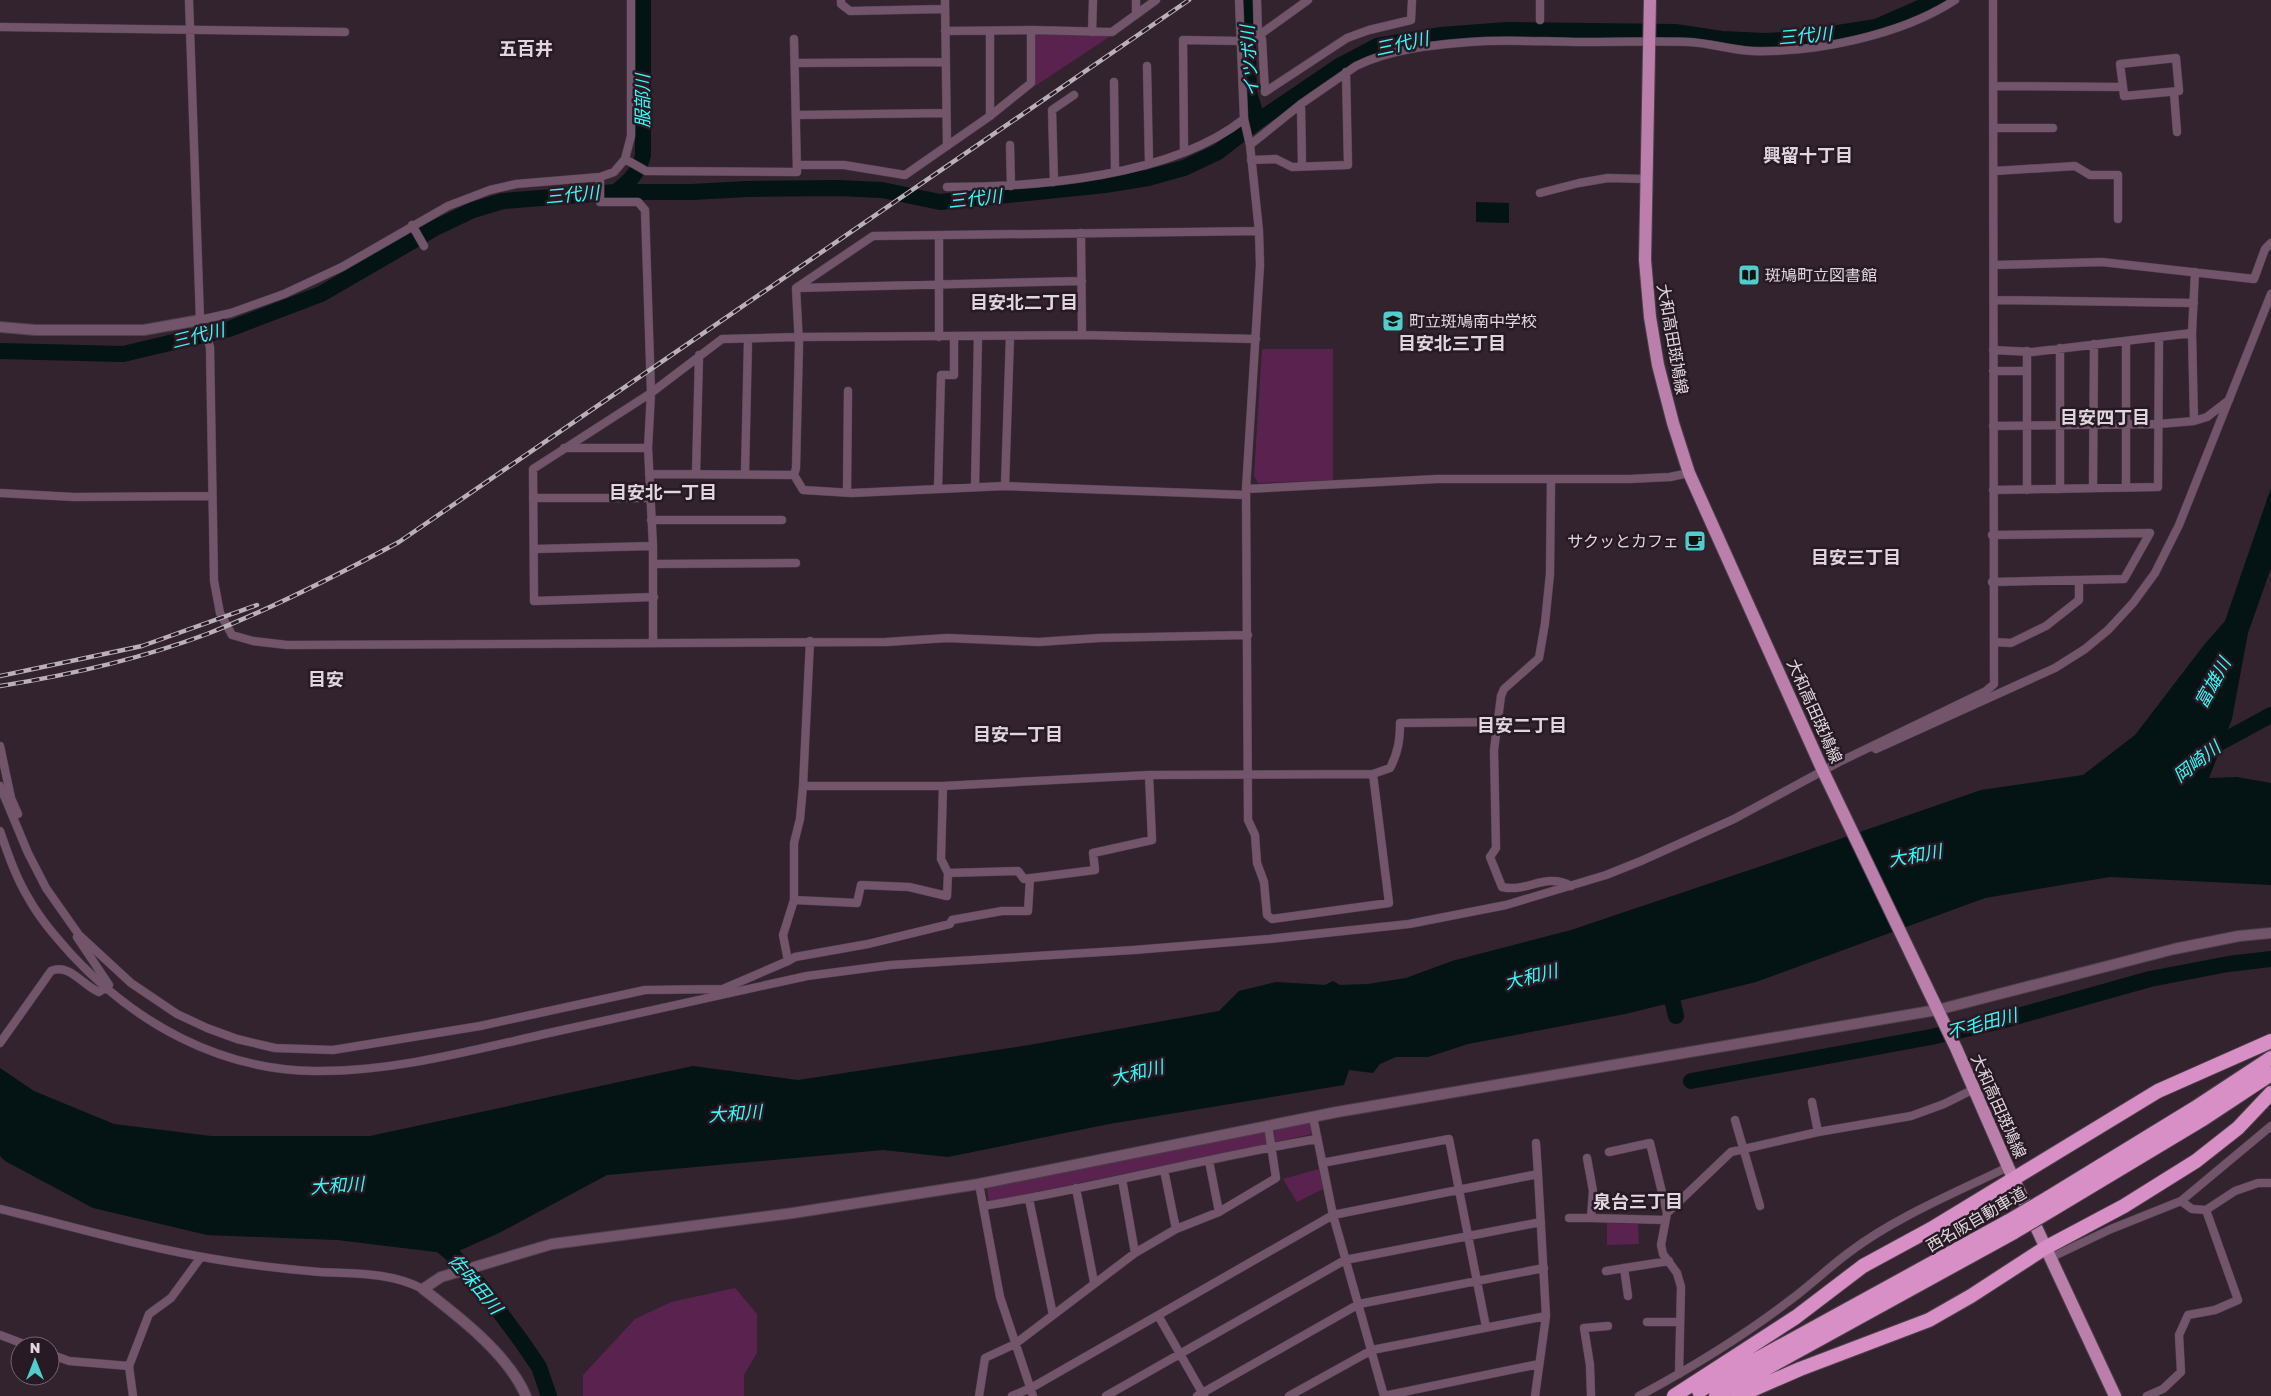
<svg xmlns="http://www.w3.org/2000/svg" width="2271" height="1396" font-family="'Golos Text','Noto Sans JP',sans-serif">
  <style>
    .green { fill: #5a234f }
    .water { fill: #041313 }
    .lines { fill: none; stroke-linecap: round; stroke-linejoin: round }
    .river { stroke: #041313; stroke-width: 16 }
    .minor-casing { stroke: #4e404a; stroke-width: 9 }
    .tertiary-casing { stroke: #4e404a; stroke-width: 12 }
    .primary-casing { stroke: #4e404a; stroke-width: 14 }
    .motorway-casing { stroke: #4e404a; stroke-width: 16 }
    .minor { stroke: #72556b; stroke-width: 8 }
    .tertiary { stroke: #72556b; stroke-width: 10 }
    .primary { stroke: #bb7fac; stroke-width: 12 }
    .motorway { stroke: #d88fc6; stroke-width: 14 }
    .rail-casing { stroke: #bab0b7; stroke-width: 4.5 }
    .rail { stroke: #271a24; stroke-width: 2.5; stroke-dasharray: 8; stroke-linecap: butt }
    .motorway-bridge-casing { stroke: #4e404a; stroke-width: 16; stroke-linecap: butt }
    .motorway-bridge { stroke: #d88fc6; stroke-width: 14 }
    .labels { text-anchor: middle; stroke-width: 5; stroke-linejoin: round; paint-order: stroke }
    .poi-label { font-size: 16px; fill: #e0d7de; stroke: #271a24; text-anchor: start }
    .street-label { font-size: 16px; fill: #e0d7de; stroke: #271a24 }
    .water-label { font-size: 18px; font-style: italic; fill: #38f9f7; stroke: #271a24 }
    .neighbourhood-label { font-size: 18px; font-weight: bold; fill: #e0d7de; stroke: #271a24 }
  </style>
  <rect width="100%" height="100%" fill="#32232e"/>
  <path class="green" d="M 1035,34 L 1112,35 L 1035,86 Z
    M 1262,349 L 1333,349 L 1333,480 L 1258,483 L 1254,476 Z
    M 1307,1123 L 1310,1124 L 1312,1134 L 1275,1142 L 1274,1131 L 1276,1128 Z
    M 1262,1131 L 1266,1133 L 1267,1144 L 989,1202 L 987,1189 L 989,1187 Z
    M 1319,1169 L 1323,1189 L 1297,1202 L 1283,1179 Z
    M 1607,1223 L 1638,1224 L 1639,1244 L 1607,1245 Z
    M 735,1288 L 757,1314 L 757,1353 L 744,1375 L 744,1396 L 583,1396 L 583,1375 L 635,1319 L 671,1302 Z"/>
  <path class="water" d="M 1476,202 L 1509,203 L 1509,223 L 1476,222 Z
    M 2271,488 L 2271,568 L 2248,633 L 2232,719 L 2209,778 L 2237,777 L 2271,783 L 2271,885 L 2110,877 L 1985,898 L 1756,982 L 1625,1014 L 1468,1044 L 1428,1057 L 1396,1057 L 1380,1064 L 1373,1073 L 1349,1070 L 1344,1085 L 1109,1124 L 948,1157 L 883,1150 L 607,1175 L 499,1233 L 452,1254 L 337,1240 L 207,1235 L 93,1208 L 5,1161 L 0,1156 L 0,1068 L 34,1091 L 114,1124 L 211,1136 L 370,1136 L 693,1066 L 798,1080 L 1029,1045 L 1219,1011 L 1239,991 L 1276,982 L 1325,985 L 1333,981 L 1340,985 L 1368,984 L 1406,978 L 1452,961 L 1571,930 L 1782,859 L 1981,790 L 2083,775 L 2135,735 L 2204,645 L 2225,621 Z"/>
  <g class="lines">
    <path class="river" d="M 1247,0 L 1249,93 L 1258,121
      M 616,192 C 630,181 639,172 643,155 L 643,0
      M 0,351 L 123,354 L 229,329 L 321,294 L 435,228 L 473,210 L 503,201 L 616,192 L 692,192 L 747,189 L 838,188 L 882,190 L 940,202 L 1105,185 L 1148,178 L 1184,168 L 1218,152 L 1258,121 L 1339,66 L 1377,46 L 1441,35 L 1507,30 L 1675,32 L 1722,39 L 1765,41 L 1800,39 L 1876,27 L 1938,0
      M 2206,753 L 2212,747 L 2271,715
      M 1668,982 L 1676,1016
      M 1691,1081 L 1931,1037 L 1997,1022 L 2150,979 L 2228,964 L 2271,959
      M 435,1240 L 452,1254 L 482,1288 L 522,1342 L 539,1367 L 549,1396"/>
    <g class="minor-casing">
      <path id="minor" d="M 189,0 L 200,320 L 210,347 L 214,581 L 220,613 L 232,635 L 253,641 L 287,645 L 886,642 L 947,638 L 1038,642 L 1099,638 L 1248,635
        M 841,0 L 841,4 L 850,11 L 944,9
        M 945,0 L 947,146
        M 1239,0 L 1244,119 L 1250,145 L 1259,231 L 1260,265 L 1246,489 L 1248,820 L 1255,835 L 1257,863 L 1264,882 L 1267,915 L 1272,919 L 1389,903 L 1373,774
        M 1257,0 L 1258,36 L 1262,39 L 1265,92 L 1347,38 L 1369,30 L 1411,20 L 1412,0
        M 1540,0 L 1540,20
        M 1136,14 L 1136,0
        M 0,27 L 345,32
        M 945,31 L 1031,30 L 1112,32 L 1156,0
        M 990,31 L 990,116
        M 1092,32 L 1093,0
        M 1241,36 L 1258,36 L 1308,0
        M 795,63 L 945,62
        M 1147,66 L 1149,163
        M 1114,82 L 1115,171
        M 1993,86 L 2123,87 L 2120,64 L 2176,58 L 2179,91 L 2124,96 L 2123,87
        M 2174,93 L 2177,132
        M 1301,104 L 1302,166
        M 796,115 L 946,113
        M 1995,128 L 2053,128
        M 1010,145 L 1011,186
        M 1250,145 L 1301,104 L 1356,66 C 1390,49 1432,45 1470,42 C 1508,39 1545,42 1583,42 C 1618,42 1653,41 1689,42 C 1710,43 1731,50 1752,51 C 1815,53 1902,35 1955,0
        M 1184,152 L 1183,40 L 1241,41
        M 625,159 L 646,171 L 797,172 L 794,39
        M 1251,160 L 1276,159 L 1292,167 L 1348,165 L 1346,72
        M 797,165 L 844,165 L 905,175 L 990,116 L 1031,83 L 1031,30
        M 1995,171 L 2075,166 L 2090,175 L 2118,175 L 2118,219
        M 600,177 L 600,202 L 638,202 L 645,210 L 651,393 L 648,448 L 653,546 L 653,643
        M 1054,182 L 1052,110 L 1074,95
        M 947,187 C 1037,187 1171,177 1244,119
        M 1540,193 L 1579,183 L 1608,178 L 1645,179
        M 412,225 L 424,246
        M 1081,233 L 1082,335
        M 939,236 L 939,337
        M 1994,265 L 2102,262 L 2254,279 L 2265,249 L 2271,243
        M 797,288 L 1082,281
        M 1994,300 L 2194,303
        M 200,320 L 231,313 L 284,294 L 342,267 L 448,206 L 490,190 L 516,184 L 600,177 L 614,172 L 625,159 L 631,136 L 631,0
        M 2126,341 L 2126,488
        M 1993,350 L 2032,352 L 2192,333
        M 1993,371 L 2027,371
        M 2194,421 L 2192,333 L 2195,272
        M 1993,426 L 2159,424 L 2194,421 L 2207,417 L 2229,400
        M 564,448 L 648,448
        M 649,474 L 794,475
        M 696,474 L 699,355
        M 745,474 L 748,340
        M 1551,479 L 1550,574 L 1545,623 L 1539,658 L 1504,689 L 1501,696 L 1494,750 L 1496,848 L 1490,857 L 1502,887 C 1527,893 1545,872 1571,886
        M 1005,486 L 1010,336
        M 975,487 L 978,336
        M 2093,488 L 2094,344
        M 938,489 L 941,375 L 954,375 L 954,336
        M 1246,489 L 1437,479 L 1629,479 L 1670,477 L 1689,473
        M 2060,489 L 2060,348
        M 1993,490 L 2158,487 L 2159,337
        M 2027,490 L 2027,351
        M 847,492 L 848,391
        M 0,493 L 74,497 L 212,496
        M 1246,495 L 1005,486 L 852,493 L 803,490 L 794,475 L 796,468 L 799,344 L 796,288 L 873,236 L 1259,231
        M 533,498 L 650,498
        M 651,520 L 782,520
        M 1992,535 L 2150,533 L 2124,579 L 1992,582
        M 534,549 L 653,546
        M 653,564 L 796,563
        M 654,597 L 534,601 L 533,469 L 651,393 L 722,339 L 797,337 L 1082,335 L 1256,339
        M 1994,642 L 2011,643 L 2046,626 L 2079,600 L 2079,580
        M 0,746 L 11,798 L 18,814
        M 1876,749 L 2055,668 L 2085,649 L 2108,630 L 2133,603 L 2155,573 L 2179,525 L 2271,294
        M 0,786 L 28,853 L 46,888 L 79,935 L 131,983 L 177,1014 L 207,1028 L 237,1039 L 275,1048 L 333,1050 L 480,1026 L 645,990 L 723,989 L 788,961 L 783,935 L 794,900 L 794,843 L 800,819 L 803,786 L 810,641
        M 803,786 L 943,786 L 1149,775 L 1373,774 L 1390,768 C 1398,753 1400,740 1400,723 L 1496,722
        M 0,831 C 8,854 16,878 29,899 C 40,919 56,937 71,954 C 135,1023 219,1070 315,1071 C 394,1072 473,1050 549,1033 C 635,1014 721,995 807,976 L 891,965 L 1134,950 L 1269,939 L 1409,924 L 1506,905 L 1606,875 L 1641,861 L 1734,819 L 1839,762 L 1986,691 L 1994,684 L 1993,0
        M 948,873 L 1018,871 L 1024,879 L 1095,870 L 1093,853 L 1152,840 L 1149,775
        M 794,900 L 857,903 L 861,885 L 909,887 L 947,896 L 948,873 L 941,859 L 943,786
        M 788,961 L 795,957 L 868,944 L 950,924 L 952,920 L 1002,911 L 1028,911 L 1030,878
        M 0,1043 L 51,971 C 70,963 83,986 99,992 L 109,985 L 77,937
        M 1812,1102 L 1818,1132
        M 1313,1117 L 1333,1215 L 1384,1396
        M 1735,1120 L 1760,1206
        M 1536,1143 L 1538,1174
        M 1609,1152 L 1650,1143 L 1667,1213 L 1661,1245 L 1663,1254 L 1677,1273 L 1681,1287 L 1679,1374
        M 1587,1158 L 1593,1191 L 1591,1218 L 1665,1220
        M 1209,1161 L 1219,1212
        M 1322,1163 L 1449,1139 L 1486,1327
        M 1164,1170 L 1176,1229
        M 1122,1179 L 1135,1253
        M 979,1184 L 1000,1297 L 1033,1396
        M 1076,1188 L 1094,1282
        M 1029,1199 L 1053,1315
        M 2181,1201 L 2271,1126
        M 984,1206 C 1095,1188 1205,1158 1317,1139
        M 0,1209 C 71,1226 142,1247 214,1259 C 249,1265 284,1269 320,1272 C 356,1274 390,1272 423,1289
        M 1667,1213 L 1731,1152 L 1818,1132 L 1911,1116 L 1944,1104 L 1974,1089
        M 1569,1218 L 1591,1218
        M 2050,1258 L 2111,1229 L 2181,1201 L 2192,1209 L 2206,1210 L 2235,1191 L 2258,1183 L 2271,1183
        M 1624,1268 L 1628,1296
        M 1606,1271 L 1669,1261
        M 1159,1317 L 1204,1396
        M 1647,1322 L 1680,1322
        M 0,1335 L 29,1346
        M 50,1354 L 69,1361 L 129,1366
        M 133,1396 L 129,1366 L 149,1314 L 171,1298 L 201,1257
        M 979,1396 L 985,1358 L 1015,1344 L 1135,1253 L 1176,1229 L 1219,1212 L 1276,1178 L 1268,1125
        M 1012,1396 L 1031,1388 L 1333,1215 L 1538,1174 L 1546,1316 L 1535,1396
        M 1106,1396 L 1345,1260 L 1541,1222
        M 1197,1396 L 1359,1304 L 1544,1268
        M 1289,1396 L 1372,1350 L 1546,1316
        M 1384,1396 L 1539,1364
        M 1591,1396 L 1590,1365 L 1584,1328 L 1608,1326
        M 1639,1396 C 1691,1368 1742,1337 1789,1301 C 1811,1285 1830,1266 1851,1251 C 1896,1217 1957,1192 2008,1167
        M 2147,1396 L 2163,1389 L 2181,1372 L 2179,1335 L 2188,1315 L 2215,1310 L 2238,1300 L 2206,1210"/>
    </g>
    <g class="tertiary-casing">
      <path id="tertiary" d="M 0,327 L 35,330 L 144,330 L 200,320
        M 526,1396 C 508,1354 458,1316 423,1289 L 441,1277 L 552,1244 L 793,1213 L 979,1184 L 1337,1112 L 1937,1010 L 2174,949 L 2239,936 L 2271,933"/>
    </g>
    <g class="primary-casing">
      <path id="primary" d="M 1650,0 L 1645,260 L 1650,317 L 1658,365 L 1673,423 L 1689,473 L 1823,771 L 1956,1048 L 2008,1167 L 2115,1396"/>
    </g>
    <g class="motorway-casing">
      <path id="motorway" d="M 2048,1198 L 2195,1108 L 2271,1058
        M 2053,1209 L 2203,1119 L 2271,1074
        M 1699,1391 L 2009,1221
        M 1674,1396 L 1796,1317 L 1863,1266 L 1931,1229 L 2158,1091 L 2271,1041
        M 1716,1396 L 2014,1232
        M 1738,1396 L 1800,1369 L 1929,1320 L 1971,1296 L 2045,1248 L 2124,1206 L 2196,1161 L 2238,1128 L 2271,1093"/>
    </g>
    <use href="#minor" class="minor"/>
    <use href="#tertiary" class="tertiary"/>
    <use href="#primary" class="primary"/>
    <use href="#motorway" class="motorway"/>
    <g class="rail-casing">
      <path id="rail" d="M 0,676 L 142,646 L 257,605
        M 0,686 C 70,675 140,659 207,634 C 273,608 336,576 399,542 L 1189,0"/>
    </g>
    <use href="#rail" class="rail"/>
    <g class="motorway-bridge-casing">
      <path id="motorway-bridge" d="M 2009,1221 L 2048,1198
        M 2014,1232 L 2053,1209"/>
    </g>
    <use href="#motorway-bridge" class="motorway-bridge"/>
  </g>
  <defs>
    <g id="library-square" transform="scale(1.125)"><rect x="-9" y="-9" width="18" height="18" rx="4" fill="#52cdcc" stroke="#271a24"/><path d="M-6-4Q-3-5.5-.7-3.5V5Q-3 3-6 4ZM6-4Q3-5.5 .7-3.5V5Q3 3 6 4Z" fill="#111"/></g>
    <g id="school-square" transform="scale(1.125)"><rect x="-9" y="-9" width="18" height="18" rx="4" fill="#52cdcc" stroke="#271a24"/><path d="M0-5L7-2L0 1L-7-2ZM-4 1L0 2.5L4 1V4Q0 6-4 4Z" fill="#111"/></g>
    <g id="cafe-square" transform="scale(1.125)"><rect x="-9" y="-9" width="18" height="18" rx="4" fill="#52cdcc" stroke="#271a24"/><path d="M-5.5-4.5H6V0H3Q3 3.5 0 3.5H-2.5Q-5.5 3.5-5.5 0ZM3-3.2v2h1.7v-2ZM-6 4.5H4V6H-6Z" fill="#111"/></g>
  </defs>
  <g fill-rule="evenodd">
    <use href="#library-square" x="1749" y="275"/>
    <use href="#school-square" x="1393" y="321"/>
    <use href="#cafe-square" x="1695" y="541"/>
  </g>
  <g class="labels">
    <g class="poi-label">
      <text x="1765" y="281">斑鳩町立図書館</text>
      <text x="1409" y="327">町立斑鳩南中学校</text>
      <text x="1679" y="547" text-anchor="end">サクッとカフェ</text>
    </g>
    <g class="street-label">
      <text transform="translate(1673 339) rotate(80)" y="6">大和高田斑鳩線</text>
      <text transform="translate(1815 711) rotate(66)" y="6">大和高田斑鳩線</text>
      <text transform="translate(1999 1106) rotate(66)" y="6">大和高田斑鳩線</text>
      <text transform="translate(1976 1219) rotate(-30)" y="6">西名阪自動車道</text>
    </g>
    <g class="water-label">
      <text transform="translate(1805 36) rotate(-5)" y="6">三代川</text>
      <text transform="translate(1402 44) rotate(-12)" y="6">三代川</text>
      <text transform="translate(1250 61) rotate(-94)" y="6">イツボ川</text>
      <text transform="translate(643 101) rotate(-90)" y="6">服部川</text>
      <text transform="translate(572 195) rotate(-5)" y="6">三代川</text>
      <text transform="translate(975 199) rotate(-6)" y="6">三代川</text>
      <text transform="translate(198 336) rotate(-14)" y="6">三代川</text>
      <text transform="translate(2213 683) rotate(-61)" y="6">富雄川</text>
      <text transform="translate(2197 762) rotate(-38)" y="6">岡崎川</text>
      <text transform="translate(1915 856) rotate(-10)" y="6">大和川</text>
      <text transform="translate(1531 977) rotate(-14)" y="6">大和川</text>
      <text transform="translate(1982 1024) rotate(-15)" y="6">不毛田川</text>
      <text transform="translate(1137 1073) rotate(-14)" y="6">大和川</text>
      <text transform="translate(735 1114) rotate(-4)" y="6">大和川</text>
      <text transform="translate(337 1186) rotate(-4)" y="6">大和川</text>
      <text transform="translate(475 1284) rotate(50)" y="6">佐味田川</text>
    </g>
    <g class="neighbourhood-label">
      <text x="526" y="55">五百井</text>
      <text x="1808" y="162">興留十丁目</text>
      <text x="1024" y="309">目安北二丁目</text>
      <text x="1452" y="350">目安北三丁目</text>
      <text x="2105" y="424">目安四丁目</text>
      <text x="663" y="499">目安北一丁目</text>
      <text x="1856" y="564">目安三丁目</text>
      <text x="326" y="686">目安</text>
      <text x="1522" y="732">目安二丁目</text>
      <text x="1018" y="741">目安一丁目</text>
      <text x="1638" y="1208">泉台三丁目</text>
    </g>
  </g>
  <g transform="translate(35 1361)"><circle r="24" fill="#271a24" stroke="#71666e"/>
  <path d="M0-4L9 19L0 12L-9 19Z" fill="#52cdcc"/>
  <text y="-8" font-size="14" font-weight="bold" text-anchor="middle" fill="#e0d7de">N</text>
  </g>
</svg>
